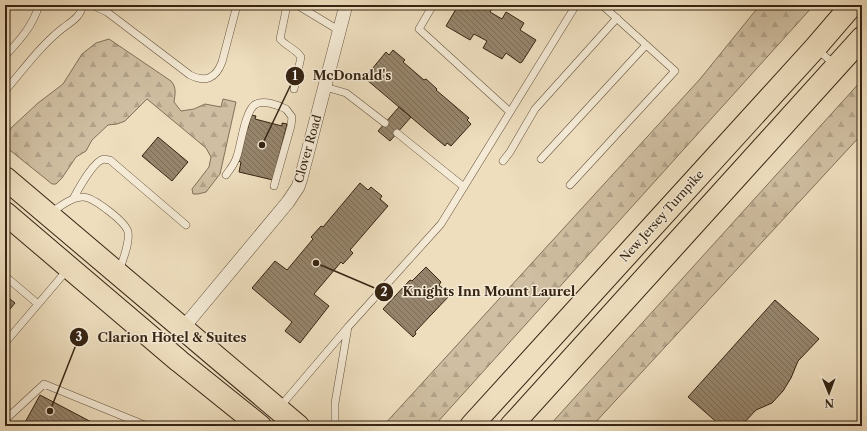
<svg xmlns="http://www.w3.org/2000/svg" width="867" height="431" font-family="'Libre Caslon Text',serif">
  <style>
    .forest { fill: url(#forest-firs); stroke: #82715a }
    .building { fill: url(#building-back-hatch); stroke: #362413 }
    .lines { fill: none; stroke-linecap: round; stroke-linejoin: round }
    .lane-casing { stroke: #64523e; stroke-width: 8 }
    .street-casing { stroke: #64523e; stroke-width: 14 }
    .highway-casing { stroke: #362413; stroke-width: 24 }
    .lane { stroke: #f4ead5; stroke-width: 7 }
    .street { stroke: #f4ead5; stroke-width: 13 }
    .highway { stroke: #eedebe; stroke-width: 22 }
    .labels { text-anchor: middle; stroke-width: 3; stroke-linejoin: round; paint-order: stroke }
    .street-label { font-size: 12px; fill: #362413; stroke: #f4ead5 }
    .leader { fill: none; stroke: #362413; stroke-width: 1.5 }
    .callout-dot { fill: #362413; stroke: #f4ead5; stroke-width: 1.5 }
    .mark-label { font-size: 12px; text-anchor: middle; font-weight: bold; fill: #fff }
    .callout-label { font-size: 13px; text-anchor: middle; font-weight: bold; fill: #362413; stroke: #f4ead5; stroke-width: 3; stroke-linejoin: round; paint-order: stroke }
  </style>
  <defs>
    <pattern id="forest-firs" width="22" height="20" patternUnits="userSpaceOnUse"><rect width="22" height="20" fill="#cfbea1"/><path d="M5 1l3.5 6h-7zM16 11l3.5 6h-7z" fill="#b2a38a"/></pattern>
    <pattern id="building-back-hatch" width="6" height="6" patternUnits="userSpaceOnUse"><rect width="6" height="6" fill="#96856c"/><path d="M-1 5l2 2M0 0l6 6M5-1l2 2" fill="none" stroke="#7b6d58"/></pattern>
  </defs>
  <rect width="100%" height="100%" fill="#eedebe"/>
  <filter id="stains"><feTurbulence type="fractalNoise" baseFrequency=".005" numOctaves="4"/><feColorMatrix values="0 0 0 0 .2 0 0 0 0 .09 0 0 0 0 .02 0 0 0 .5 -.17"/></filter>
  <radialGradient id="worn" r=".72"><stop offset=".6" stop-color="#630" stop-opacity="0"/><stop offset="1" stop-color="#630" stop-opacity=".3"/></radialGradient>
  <path class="forest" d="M 760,5 L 814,5 L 434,426 L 383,426 L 700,79 Z
    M 109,39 L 171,81 C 177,88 175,94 174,102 L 181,111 L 194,109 L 205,104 L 221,107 L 223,99 L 236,102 L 220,174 L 206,192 L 198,194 L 193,194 L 192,189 L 209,167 L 211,157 L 206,148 L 147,99 L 125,121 L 117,124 L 108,125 L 92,140 L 86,151 L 76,157 L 62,178 L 56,184 L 52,184 L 6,147 L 6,140 L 11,128 L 38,103 L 63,84 L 82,54 L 96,43 Z
    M 862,80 L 862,134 L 592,426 L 549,426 Z"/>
  <path class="building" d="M 457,5 L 494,5 L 490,12 L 502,19 L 506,12 L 524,23 L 520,30 L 536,40 L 522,62 L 520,63 L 506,53 L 502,59 L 483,48 L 487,41 L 474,34 L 470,40 L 446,26 L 456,9 L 454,8 Z
    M 393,50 L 405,60 L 403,62 L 424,80 L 426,79 L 437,89 L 436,90 L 469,118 L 467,120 L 471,124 L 451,146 L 447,143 L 445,146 L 367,80 L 370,77 L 367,75 L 386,52 L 389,55 Z
    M 399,107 L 411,117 L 390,141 L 378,131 Z
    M 251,115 L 256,116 L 255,119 L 282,126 L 282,123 L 287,124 L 273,180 L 239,172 L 241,162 L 238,161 L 246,128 L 248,128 Z
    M 158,137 L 188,162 L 172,181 L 142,156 Z
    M 360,183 L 368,190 L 371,187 L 382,196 L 380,199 L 388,206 L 350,250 L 353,253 L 343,264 L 341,262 L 314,294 L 329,306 L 300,343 L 285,331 L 292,322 L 252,288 L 275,261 L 287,270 L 313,239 L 311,237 L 321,226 L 323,227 Z
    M 426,267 L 441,282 L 439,285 L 450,295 L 415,332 L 416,334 L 413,337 L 383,309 L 410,280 L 412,281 Z
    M 5,295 L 15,303 L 5,315 Z
    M 775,300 L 819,339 L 798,361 L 791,378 L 783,391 L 772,403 L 756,410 L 741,426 L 721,426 L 688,397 Z
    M 40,395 L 99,426 L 23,426 Z"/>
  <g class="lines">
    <g class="lane-casing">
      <path id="lane" d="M 92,5 L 107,12 L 190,75 C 206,83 216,78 222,62 L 237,5
        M 287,5 L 280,39 C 286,46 296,49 301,57 L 294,89
        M 297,5 L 340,31
        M 433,5 L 419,29 L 510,112
        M 817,49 L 835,65
        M 5,56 C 19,41 33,26 39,5
        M 325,87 L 346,93 L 385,123
        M 5,91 C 23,70 41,45 63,28 C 71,22 82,16 82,5
        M 397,133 L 464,187
        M 541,159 L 646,45
        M 503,161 L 510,152 L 535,109 L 617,18
        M 226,175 C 230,169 235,164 237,156 C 241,145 245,109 256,104 C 264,100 278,105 286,109 L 292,117 L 291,126 L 274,186
        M 570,185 L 675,71 L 602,5
        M 73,199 C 78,190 93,161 104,159 C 104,159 109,160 110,160 L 186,225
        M 50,213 C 60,207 71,197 83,197 C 93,197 126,222 128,232 C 130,245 122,260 119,272
        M 5,276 L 38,304
        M 5,343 L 68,269
        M 279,408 L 348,327 L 441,224 L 576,5
        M 5,420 L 44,384 L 147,426
        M 335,426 L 335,403 L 348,327"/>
    </g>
    <g class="street-casing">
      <path id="street" d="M 183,328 L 288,202 L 298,187 L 301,178 L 346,5"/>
    </g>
    <g class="highway-casing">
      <path id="highway" d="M 5,178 L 298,426
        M 5,213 L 179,361 L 260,426
        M 471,426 L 815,48 L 852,5
        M 511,426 L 862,38"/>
    </g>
    <use href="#lane" class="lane"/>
    <use href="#street" class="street"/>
    <use href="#highway" class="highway"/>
  </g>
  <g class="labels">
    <g class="street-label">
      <text transform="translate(308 149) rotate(-74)" y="4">Clover Road</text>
      <text transform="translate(662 216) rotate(-48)" y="4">New Jersey Turnpike</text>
    </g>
  </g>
  <path class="leader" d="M262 145L295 76M316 263L384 292M50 411L79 337"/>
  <g class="callout-dot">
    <circle cx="262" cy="145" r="4"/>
    <circle cx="316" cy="263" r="4"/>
    <circle cx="50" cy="411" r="4"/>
    <circle cx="295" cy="76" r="10"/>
    <circle cx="384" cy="292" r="10"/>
    <circle cx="79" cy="337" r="10"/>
  </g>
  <g class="mark-label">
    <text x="295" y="80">1</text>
    <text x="384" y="296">2</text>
    <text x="79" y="341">3</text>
  </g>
  <g class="callout-label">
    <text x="352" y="80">McDonald's</text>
    <text x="489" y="296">Knights Inn Mount Laurel</text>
    <text x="172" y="342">Clarion Hotel &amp; Suites</text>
  </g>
  <rect width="867" height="431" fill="none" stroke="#eedebe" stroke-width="20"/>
  <rect x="6" y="6" width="855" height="419" fill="none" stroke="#362413" stroke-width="2"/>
  <rect x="10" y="10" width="847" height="411" fill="none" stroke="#362413"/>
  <g transform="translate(829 393) rotate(179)" stroke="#f4ead5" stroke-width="3" paint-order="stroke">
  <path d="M0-3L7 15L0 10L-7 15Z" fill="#362413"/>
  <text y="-6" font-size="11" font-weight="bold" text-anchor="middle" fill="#362413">N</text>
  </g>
  <rect width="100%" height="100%" filter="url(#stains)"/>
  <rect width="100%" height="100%" fill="url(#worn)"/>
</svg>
